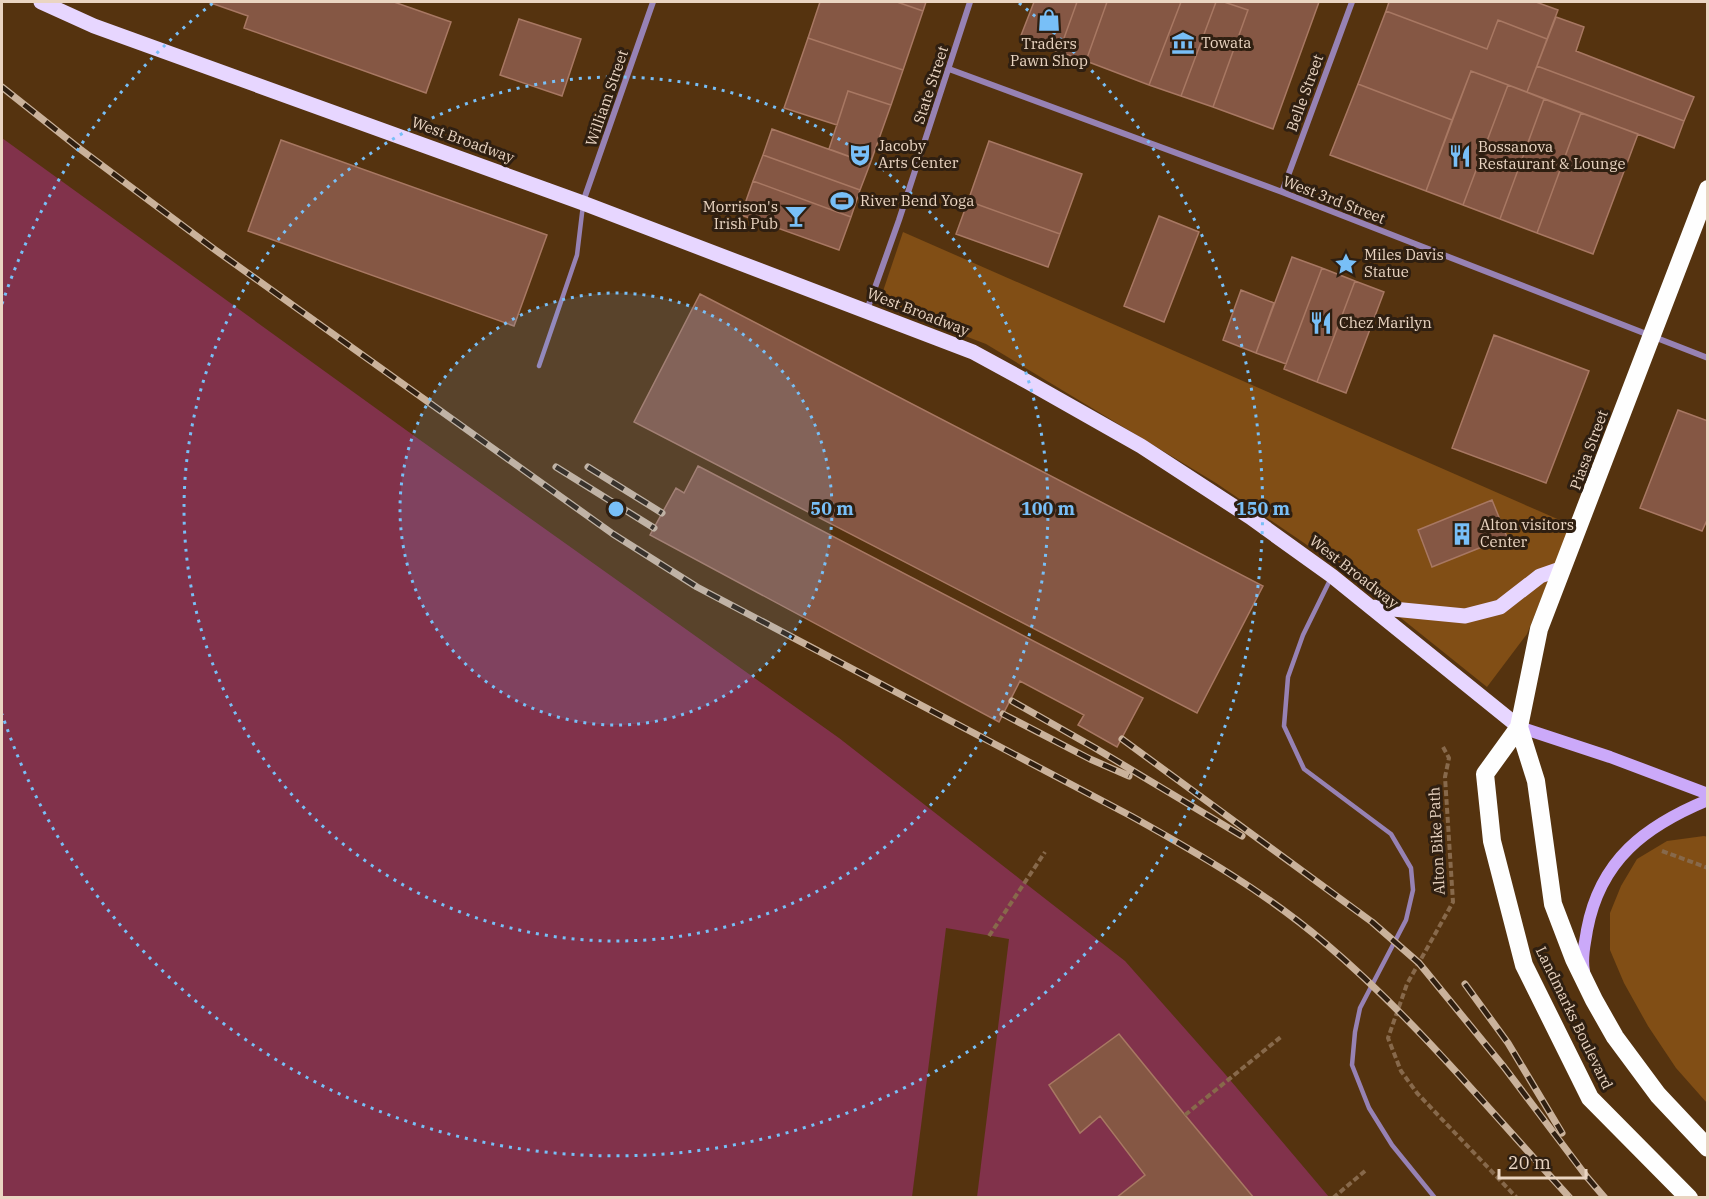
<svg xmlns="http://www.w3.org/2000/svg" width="1709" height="1199" font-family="'IBM Plex Serif',serif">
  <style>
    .green { fill: #814e15 }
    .water { fill: #81324b }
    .pier { fill: #55330f }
    .building { fill: #855744; stroke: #a87863; stroke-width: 1.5 }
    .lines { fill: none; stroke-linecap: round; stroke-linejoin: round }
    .path { stroke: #87694b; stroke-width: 4; stroke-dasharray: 6 3; stroke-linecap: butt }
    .lane { stroke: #9782b4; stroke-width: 4.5 }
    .street { stroke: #9782b4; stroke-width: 6 }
    .secondary { stroke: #cba9f9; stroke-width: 12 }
    .primary { stroke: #e7d6ff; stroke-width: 15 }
    .highway { stroke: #fefefe; stroke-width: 18 }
    .rail-casing { stroke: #cab29b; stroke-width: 7 }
    .rail { stroke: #2f1f11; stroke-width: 4.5; stroke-dasharray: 14; stroke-linecap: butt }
    .ring { fill: none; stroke: #78bff7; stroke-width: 3; stroke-dasharray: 3 6 }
    .labels { text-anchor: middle; stroke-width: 6; stroke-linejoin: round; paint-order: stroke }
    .poi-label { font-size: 15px; fill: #ead5c2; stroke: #2f1f11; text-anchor: start }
    .street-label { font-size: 15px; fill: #ead5c2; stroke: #2f1f11 }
    .centre { fill: #78bff7; stroke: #2f1f11; stroke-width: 3 }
    .ring-label { font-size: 18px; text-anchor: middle; font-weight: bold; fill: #78bff7; stroke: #2f1f11; stroke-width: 6; stroke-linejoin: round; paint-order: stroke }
  </style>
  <rect width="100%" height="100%" fill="#55330f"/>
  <path class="green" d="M 903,232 L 1571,525 L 1527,634 L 1487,687 L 1326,558 L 1216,483 L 986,344 L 879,303 Z
    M 1704,836 L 1708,837 L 1707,1103 L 1676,1068 L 1648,1026 L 1624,983 L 1610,950 L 1610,913 L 1621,886 L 1637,859 L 1667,841 Z"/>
  <path class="water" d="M 2,138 L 406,430 L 839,738 L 1125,961 L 1225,1074 L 1329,1197 L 2,1197 Z"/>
  <path class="pier" d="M 946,928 L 1009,939 L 977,1197 L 912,1197 Z"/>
  <path class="building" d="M 208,2 L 394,2 L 451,22 L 426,93 L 244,28 L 248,16 Z
    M 820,2 L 897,2 L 923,11 L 903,70 L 808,38 Z
    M 897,2 L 926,2 L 923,11 Z
    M 1034,2 L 1077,2 L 1059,52 L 1020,38 Z
    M 1077,2 L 1107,2 L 1086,61 L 1059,52 Z
    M 1107,2 L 1181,2 L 1149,85 L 1086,61 Z
    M 1181,2 L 1216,2 L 1181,96 L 1149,85 Z
    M 1216,2 L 1224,2 L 1248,10 L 1213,107 L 1181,96 Z
    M 1224,2 L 1319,2 L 1273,129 L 1213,107 L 1248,10 Z
    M 1389,2 L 1536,2 L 1558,10 L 1547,39 L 1498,20 L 1487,49 L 1386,11 Z
    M 1386,11 L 1487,49 L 1498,20 L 1547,39 L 1527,92 L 1471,71 L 1452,120 L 1358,84 Z
    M 1556,17 L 1584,27 L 1576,51 L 1694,97 L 1684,121 L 1537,66 Z
    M 519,19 L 581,39 L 562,96 L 500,75 Z
    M 808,38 L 903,70 L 891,105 L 848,91 L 837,125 L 784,108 Z
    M 1537,66 L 1684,121 L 1674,148 L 1527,92 Z
    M 1471,71 L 1508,85 L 1463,205 L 1426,191 Z
    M 1358,84 L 1452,120 L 1426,191 L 1330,155 Z
    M 1508,85 L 1544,99 L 1500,219 L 1463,205 Z
    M 848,91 L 891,105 L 870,164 L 829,149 Z
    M 1544,99 L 1581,113 L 1537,233 L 1500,219 Z
    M 1581,113 L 1638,134 L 1593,254 L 1537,233 Z
    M 772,129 L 870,164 L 860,190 L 763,155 Z
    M 281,140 L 547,235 L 514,326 L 248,231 Z
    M 989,141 L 1082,174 L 1060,234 L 968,201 Z
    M 763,155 L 860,190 L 851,217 L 753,181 Z
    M 753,181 L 851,217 L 839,250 L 741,215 Z
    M 968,201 L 1060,234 L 1048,267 L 956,234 Z
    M 1159,216 L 1199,232 L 1164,322 L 1124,306 Z
    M 1292,257 L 1322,268 L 1286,364 L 1256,353 Z
    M 1322,268 L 1355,281 L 1317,382 L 1284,369 Z
    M 1355,281 L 1384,292 L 1346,393 L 1317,382 Z
    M 1241,290 L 1274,303 L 1256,353 L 1223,340 Z
    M 700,294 L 1263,586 L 1197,713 L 634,422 Z
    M 1494,335 L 1589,371 L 1546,483 L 1452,448 Z
    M 1678,410 L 1708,421 L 1708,518 L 1702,531 L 1640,508 Z
    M 698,466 L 1143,698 L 1117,747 L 1078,725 L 1084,715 L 1020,681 L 999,722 L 650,535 L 676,488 L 684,493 Z
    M 1492,500 L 1507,537 L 1432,567 L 1418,530 Z
    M 1119,1034 L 1185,1115 L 1254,1198 L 1116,1198 L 1145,1175 L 1100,1116 L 1080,1133 L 1049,1085 Z"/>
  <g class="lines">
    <path class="path" d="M 1443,747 L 1449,758 L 1445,777 L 1453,902 L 1407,984 L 1388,1038 L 1401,1071 L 1417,1093 L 1517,1198
      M 1662,851 L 1708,868
      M 989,936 L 1045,852
      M 1185,1115 L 1282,1036
      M 1333,1198 L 1365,1171"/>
    <path class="lane" d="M 539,366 L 577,255 L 583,205
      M 1331,578 L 1303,635 L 1288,677 L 1284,726 L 1304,769 L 1391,834 L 1411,868 L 1413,890 L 1406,920 L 1360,1008 L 1355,1032 L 1352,1065 L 1369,1108 L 1392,1145 L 1435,1198"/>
    <path class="street" d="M 949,69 L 1282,192 L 1708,358
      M 1282,192 L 1352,2
      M 583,202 L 653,2
      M 867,310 L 899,220 L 970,2"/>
    <path class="secondary" d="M 1519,727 L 1610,757 L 1708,794
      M 1584,971 C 1581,957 1585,944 1587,930 C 1600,860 1645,826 1708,800"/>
    <path class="primary" d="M 41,2 L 94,26 L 583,203 L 973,352 L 1028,382 L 1141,446 L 1250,517 L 1332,576 L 1519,727
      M 1372,607 L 1465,616 L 1500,607 L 1540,576 L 1563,568"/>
    <path class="highway" d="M 1519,727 L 1536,781 L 1553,904 L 1574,959 L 1594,1000 L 1615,1037 L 1658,1095 L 1708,1148
      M 1689,1198 L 1590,1098 L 1524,965 L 1492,841 L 1485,774 L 1519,727 L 1539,629 L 1708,189"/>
    <g class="rail-casing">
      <path id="rail" d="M 2,87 L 80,149 L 214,249 L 613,534 L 697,587 L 1131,816 C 1199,854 1265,892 1325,943 C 1415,1019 1490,1111 1570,1198
        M 556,467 L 654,528
        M 588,467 L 662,513
        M 1012,701 L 1095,748 L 1242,836
        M 1003,714 L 1090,759 L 1129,776
        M 1122,739 L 1372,922 L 1419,963 L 1504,1067 L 1587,1177 L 1605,1198
        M 1465,984 L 1508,1043 L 1562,1133"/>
    </g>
    <use href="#rail" class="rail"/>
  </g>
  <circle cx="616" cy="509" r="216" fill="#78bff7" fill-opacity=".12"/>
  <g class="ring">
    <circle cx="616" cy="509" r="216"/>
    <circle cx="616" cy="509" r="432"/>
    <path d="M2 304A647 647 0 0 1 213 3M1019 3A647 647 0 1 1 2 714"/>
  </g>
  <defs>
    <g id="shop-bare" transform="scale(1.8)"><path d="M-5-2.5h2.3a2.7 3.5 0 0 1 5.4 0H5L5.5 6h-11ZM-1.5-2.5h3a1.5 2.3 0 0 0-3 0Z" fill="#78bff7" stroke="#2f1f11" stroke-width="2.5" paint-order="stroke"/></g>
    <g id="museum-bare" transform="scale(1.8)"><path d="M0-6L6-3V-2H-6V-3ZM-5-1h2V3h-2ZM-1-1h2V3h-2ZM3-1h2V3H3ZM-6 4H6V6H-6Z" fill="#78bff7" stroke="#2f1f11" stroke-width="2.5" paint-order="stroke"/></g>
    <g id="theatre-bare" transform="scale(1.8)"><path d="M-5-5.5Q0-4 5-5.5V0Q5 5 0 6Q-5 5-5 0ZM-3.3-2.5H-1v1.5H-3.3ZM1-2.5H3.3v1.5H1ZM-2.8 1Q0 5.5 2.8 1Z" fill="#78bff7" stroke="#2f1f11" stroke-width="2.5" paint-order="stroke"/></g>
    <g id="restaurant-bare" transform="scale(1.8)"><path d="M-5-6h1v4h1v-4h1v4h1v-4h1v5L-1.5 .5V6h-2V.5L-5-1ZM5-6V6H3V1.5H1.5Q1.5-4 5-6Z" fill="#78bff7" stroke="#2f1f11" stroke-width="2.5" paint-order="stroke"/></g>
    <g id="stadium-bare" transform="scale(1.8)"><path d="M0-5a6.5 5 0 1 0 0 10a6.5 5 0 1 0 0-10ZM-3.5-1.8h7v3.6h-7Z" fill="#78bff7" stroke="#2f1f11" stroke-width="2.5" paint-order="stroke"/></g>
    <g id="bar-bare" transform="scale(1.8)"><path d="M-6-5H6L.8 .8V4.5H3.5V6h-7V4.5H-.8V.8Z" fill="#78bff7" stroke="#2f1f11" stroke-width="2.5" paint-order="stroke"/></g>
    <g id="sight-bare" transform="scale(1.8)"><path d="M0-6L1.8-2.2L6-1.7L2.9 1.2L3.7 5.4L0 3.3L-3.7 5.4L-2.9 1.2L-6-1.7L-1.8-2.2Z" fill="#78bff7" stroke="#2f1f11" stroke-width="2.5" paint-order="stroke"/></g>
    <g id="building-bare" transform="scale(1.8)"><path d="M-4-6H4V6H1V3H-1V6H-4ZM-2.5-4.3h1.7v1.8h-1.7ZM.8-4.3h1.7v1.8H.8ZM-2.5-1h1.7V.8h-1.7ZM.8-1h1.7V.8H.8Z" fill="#78bff7" stroke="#2f1f11" stroke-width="2.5" paint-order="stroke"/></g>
  </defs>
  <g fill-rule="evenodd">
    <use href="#shop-bare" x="1049" y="20"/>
    <use href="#museum-bare" x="1183" y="43"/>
    <use href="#theatre-bare" x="860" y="155"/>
    <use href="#restaurant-bare" x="1460" y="156"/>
    <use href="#stadium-bare" x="842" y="201"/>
    <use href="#bar-bare" x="796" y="216"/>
    <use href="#sight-bare" x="1346" y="264"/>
    <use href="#restaurant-bare" x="1321" y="323"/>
    <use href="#building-bare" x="1462" y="534"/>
  </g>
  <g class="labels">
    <g class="poi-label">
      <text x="1201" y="48">Towata</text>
      <text x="1049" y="49" text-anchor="middle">Traders<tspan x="1049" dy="17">Pawn Shop</tspan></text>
      <text x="878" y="151">Jacoby<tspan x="878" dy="17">Arts Center</tspan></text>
      <text x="1478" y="152">Bossanova<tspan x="1478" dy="17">Restaurant &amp; Lounge</tspan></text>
      <text x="860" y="206">River Bend Yoga</text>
      <text x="778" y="212" text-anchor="end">Morrison's<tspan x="778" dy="17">Irish Pub</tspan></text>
      <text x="1364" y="260">Miles Davis<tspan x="1364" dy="17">Statue</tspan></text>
      <text x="1339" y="328">Chez Marilyn</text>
      <text x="1480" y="530">Alton visitors<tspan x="1480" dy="17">Center</tspan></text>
    </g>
    <g class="street-label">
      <text transform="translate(931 85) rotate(-72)" y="5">State Street</text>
      <text transform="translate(1305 93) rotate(-70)" y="5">Belle Street</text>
      <text transform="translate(607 98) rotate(-71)" y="5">William Street</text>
      <text transform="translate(463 140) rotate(20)" y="5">West Broadway</text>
      <text transform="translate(1334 200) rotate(21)" y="5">West 3rd Street</text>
      <text transform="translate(918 312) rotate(21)" y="5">West Broadway</text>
      <text transform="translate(1589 450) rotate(-70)" y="5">Piasa Street</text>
      <text transform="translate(1354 572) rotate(38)" y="5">West Broadway</text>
      <text transform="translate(1437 841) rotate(-93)" y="5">Alton Bike Path</text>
      <text transform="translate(1574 1018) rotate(64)" y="5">Landmarks Boulevard</text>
    </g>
  </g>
  <circle cx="616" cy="509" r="9" class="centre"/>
  <g class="ring-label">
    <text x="832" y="515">50 m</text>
    <text x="1048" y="515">100 m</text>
    <text x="1263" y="515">150 m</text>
  </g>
  <rect width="1709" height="1199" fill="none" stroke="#ead5c2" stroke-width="6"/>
  <path d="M1499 1169v9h87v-9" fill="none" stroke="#ead5c2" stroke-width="3"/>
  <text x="1508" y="1169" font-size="18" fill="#ead5c2" stroke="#2f1f11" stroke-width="4.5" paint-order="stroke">20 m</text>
</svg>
